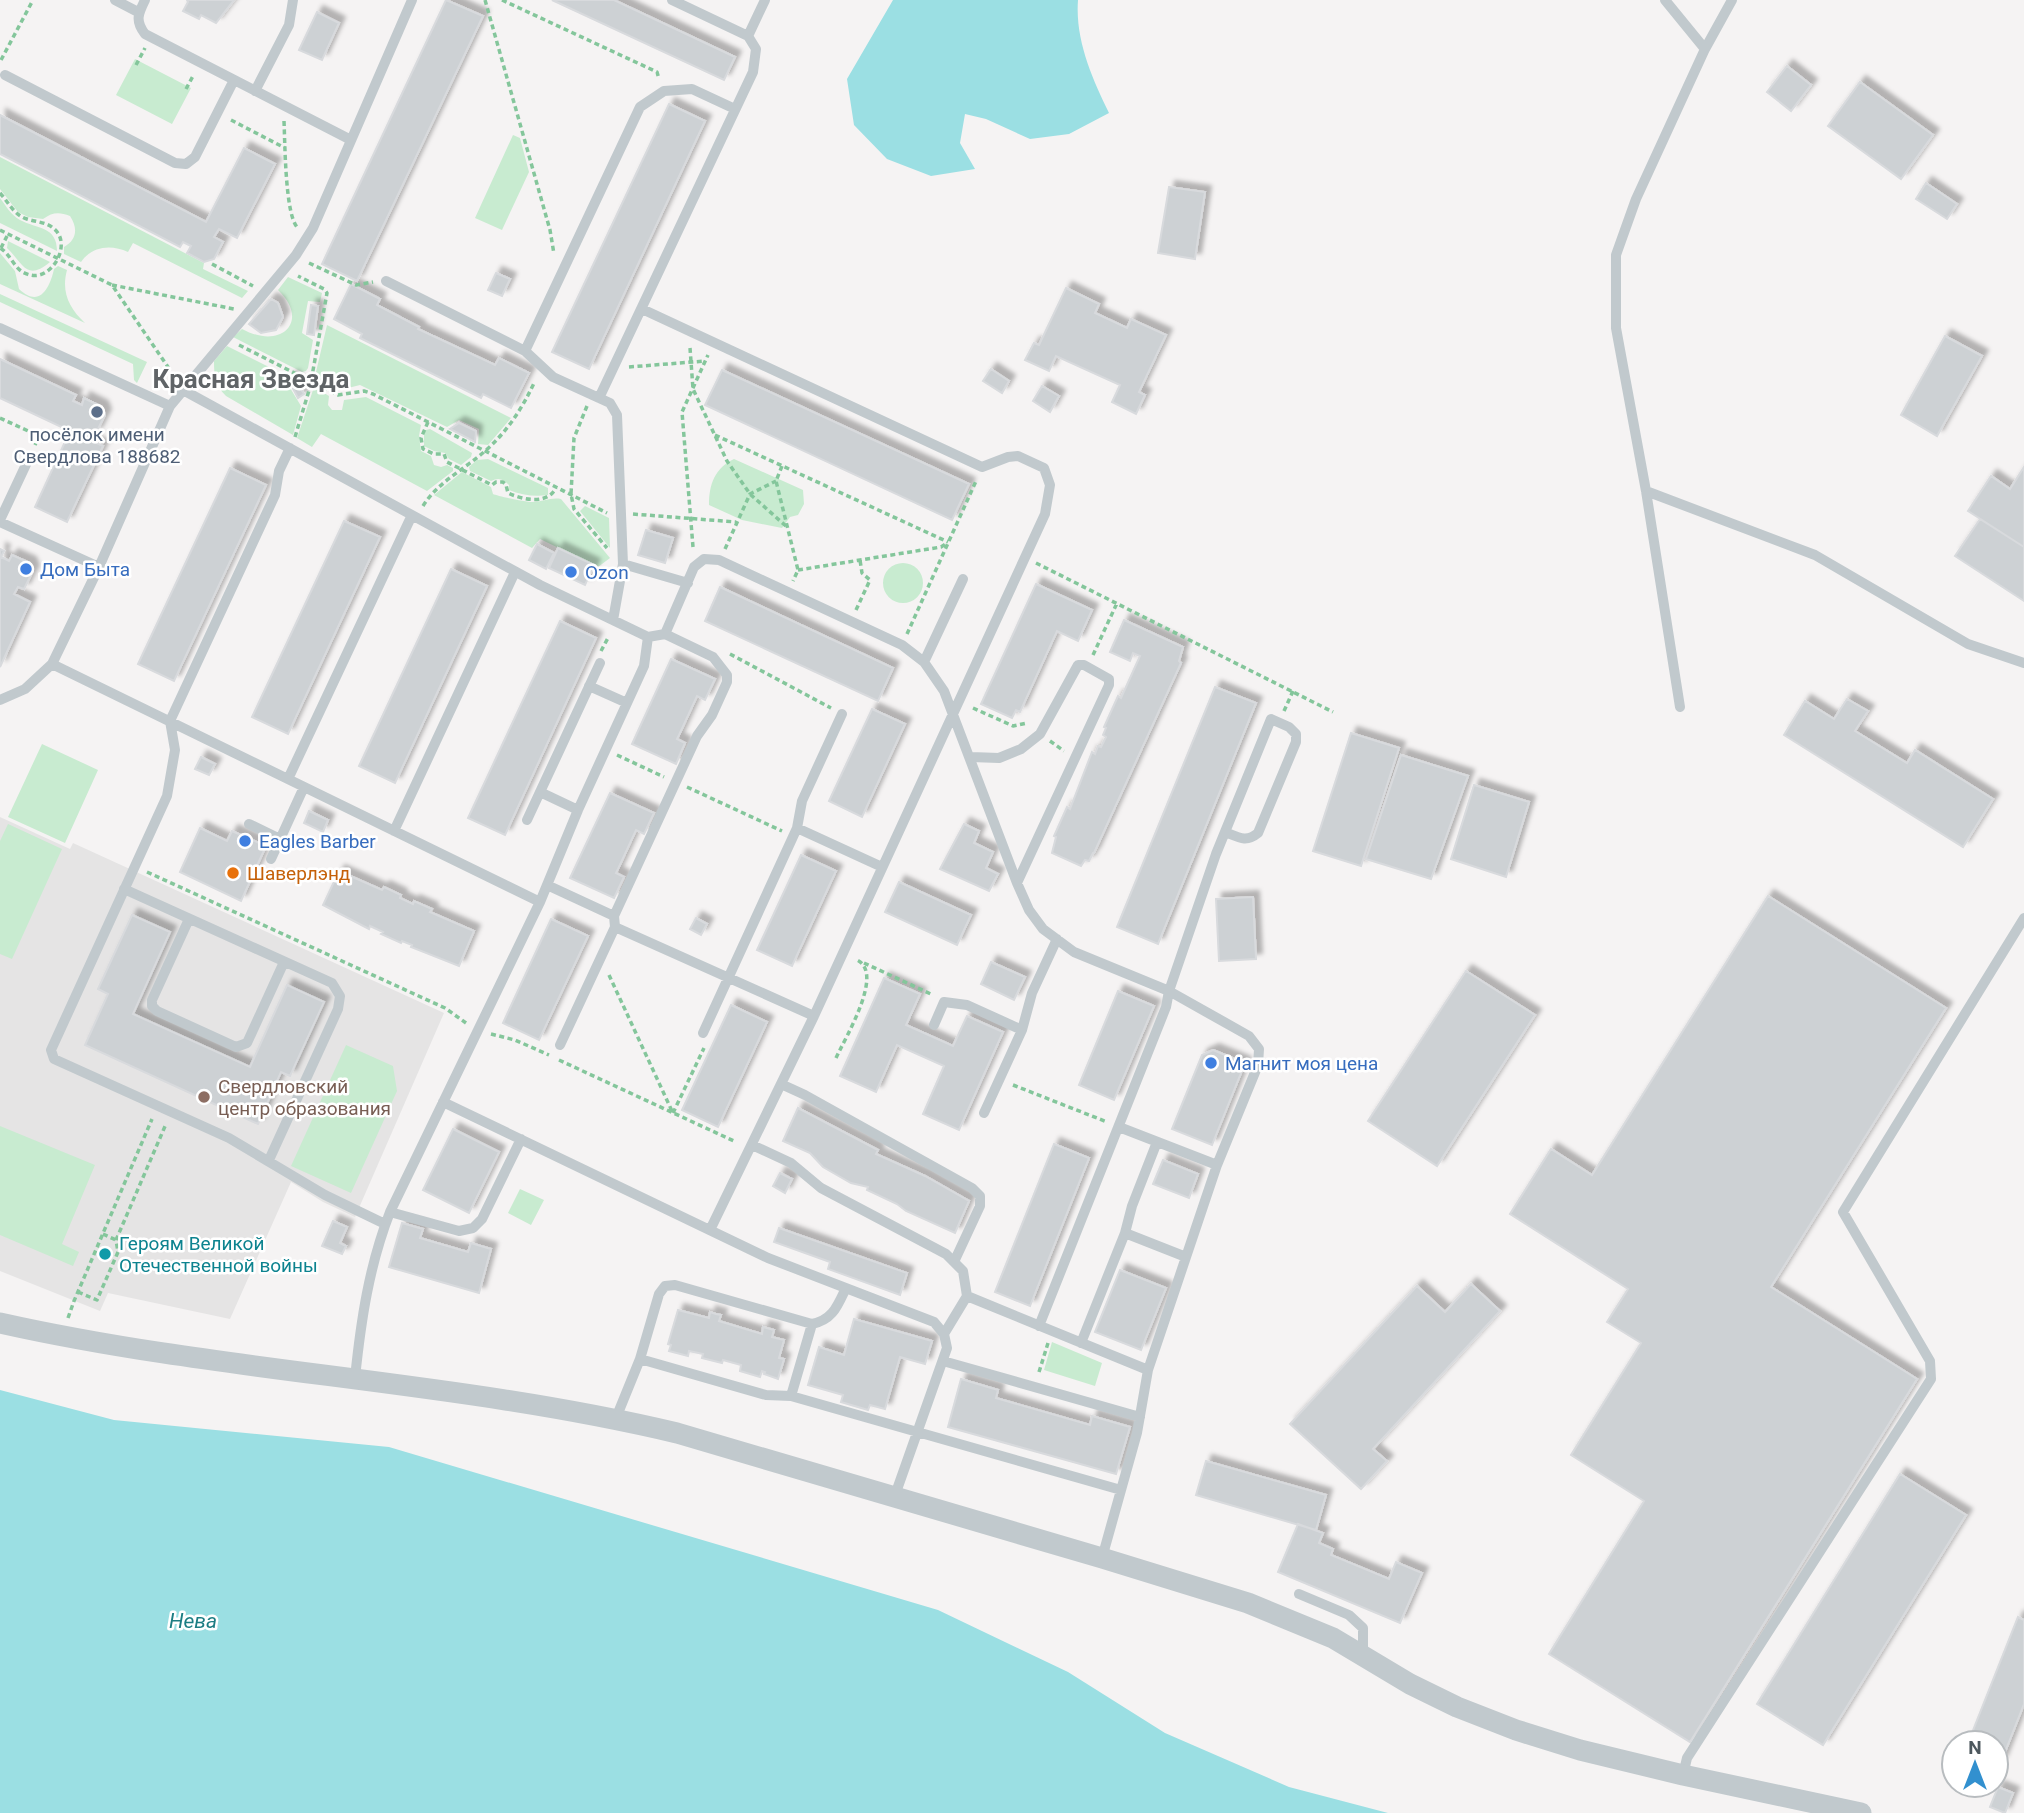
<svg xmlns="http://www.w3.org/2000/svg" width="2024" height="1813" font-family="Roboto,sans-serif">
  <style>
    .education { fill: #e5e4e4 }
    .green { fill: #c8ebd0 }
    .water { fill: #9bdfe3 }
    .building { fill: #cdd1d4; stroke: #d8dadd; stroke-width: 2; filter: url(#shadow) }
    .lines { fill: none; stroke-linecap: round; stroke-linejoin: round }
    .path { stroke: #84c69b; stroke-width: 3.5; stroke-dasharray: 5 3.5; stroke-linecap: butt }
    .lane { stroke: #c1c9cd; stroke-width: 10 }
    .street { stroke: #c1c9cd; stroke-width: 21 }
    .service-dot { fill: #5c6f8a; stroke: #fff; stroke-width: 2.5 }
    .shop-dot { fill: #3f7fe0; stroke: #fff; stroke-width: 2.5 }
    .food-dot { fill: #e8710a; stroke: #fff; stroke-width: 2.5 }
    .education-dot { fill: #8d6e63; stroke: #fff; stroke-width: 2.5 }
    .culture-dot { fill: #0f9aa8; stroke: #fff; stroke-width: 2.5 }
    .labels { text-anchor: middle; stroke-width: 5; stroke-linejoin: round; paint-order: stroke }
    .service-label { font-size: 19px; fill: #4e5e75; stroke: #fff }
    .shop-label { font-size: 19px; fill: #366cbe; stroke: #fff; text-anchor: start }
    .food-label { font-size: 19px; fill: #c56008; stroke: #fff; text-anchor: start }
    .education-label { font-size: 19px; fill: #785e54; stroke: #fff; text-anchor: start }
    .culture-label { font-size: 19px; fill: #0d838f; stroke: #fff; text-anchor: start }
    .water-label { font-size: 21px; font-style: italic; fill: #1c7d83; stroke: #fff }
    .district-label { font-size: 26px; font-weight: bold; fill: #606467; stroke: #fff }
  </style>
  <defs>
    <filter id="shadow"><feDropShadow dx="6" dy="-6" stdDeviation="2" flood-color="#0004"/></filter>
  </defs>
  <rect width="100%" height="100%" fill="#f5f3f3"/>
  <path class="education" d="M 0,817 L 70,849 L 73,843 L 444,1013 L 355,1217 L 323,1202 L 291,1182 L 230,1319 L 108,1293 L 100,1311 L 0,1271 Z"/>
  <path class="green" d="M 135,59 L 191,88 L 172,124 L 116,95 Z
    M 513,135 L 520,138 L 529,172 L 502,230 L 475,218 Z
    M 0,157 L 204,263 L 203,269 L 248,291 L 242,298 L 133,243 L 128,252 C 111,244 92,246 81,262 L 64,254 L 64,247 C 77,240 78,228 70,216 C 59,212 53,212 43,219 L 28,217 L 18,212 L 0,189 Z
    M 0,198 C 6,206 11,215 20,220 C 37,229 57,226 57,251 L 0,223 Z
    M 8,241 L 50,262 C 26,282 23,263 7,248 Z
    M 0,253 L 15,271 L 19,289 C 40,309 50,287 54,269 L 58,266 L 67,270 C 61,292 69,308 85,323 L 0,284 Z
    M 288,277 L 322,293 L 320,302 L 308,301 L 302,333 L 313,340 L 308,368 L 306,371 L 302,372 L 233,337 L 242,329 C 283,351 310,320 278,290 Z
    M 0,294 L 147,362 L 137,383 L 134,380 L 133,364 L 0,302 Z
    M 327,325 L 511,418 L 488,445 L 478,444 L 479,429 L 459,420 L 447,427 L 360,385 L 340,390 L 317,378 L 316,372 Z
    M 227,346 L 281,373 L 301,406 L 293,435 L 226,396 C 215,385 214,376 214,361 Z
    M 316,388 L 329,396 L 328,405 L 332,410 L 342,410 L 344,400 L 366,397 L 421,425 L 419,436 L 421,451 L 431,456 L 434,465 L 441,467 L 447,465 L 453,468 L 453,471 L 427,491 L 321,434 L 312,447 L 297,438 L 313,390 Z
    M 430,429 L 472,453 L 471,457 L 461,465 L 449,459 L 445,453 L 434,451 L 424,446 L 424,435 L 426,430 Z
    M 488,459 L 548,488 L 548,495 C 535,497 521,495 509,490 L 509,485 C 503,479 499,477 491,481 L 470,471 L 469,467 L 477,460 Z
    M 734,459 L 803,490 L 804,504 L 798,515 L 790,517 L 782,528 L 742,520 L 709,505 C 709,484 715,468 734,459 Z
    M 462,472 L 491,487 L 493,494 C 497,496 526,502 532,502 C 543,502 551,497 561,499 L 610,558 L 598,567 L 540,539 L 532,548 L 434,495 Z
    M 585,506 L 609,518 L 610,548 L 580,511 Z
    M883 583a20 20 0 1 1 40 0a20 20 0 1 1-40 0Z
    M 42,744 L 98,770 L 65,843 L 8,817 Z
    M 8,824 L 62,849 L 12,959 L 0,954 L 0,841 Z
    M 346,1045 L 393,1066 L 397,1091 L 351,1193 L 291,1166 Z
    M 0,1126 L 95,1165 L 62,1244 L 79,1252 L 73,1266 L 0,1235 Z
    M 520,1189 L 544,1200 L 531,1225 L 508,1213 Z
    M 1052,1342 L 1102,1363 L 1095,1386 L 1044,1370 Z"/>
  <path class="water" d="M 893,0 L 1078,0 C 1075,40 1092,78 1109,113 L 1069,134 L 1030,139 L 986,119 L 965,114 L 960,143 L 975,169 L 931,176 L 887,159 L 854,125 L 847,79 Z
    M 0,1390 L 114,1420 L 389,1447 L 938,1610 L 1068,1672 L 1165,1733 L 1289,1787 L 1388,1813 L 0,1813 Z"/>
  <path class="building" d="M 187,0 L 234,0 L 216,23 L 201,15 L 199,19 L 183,11 L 188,2 Z
    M 446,0 L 483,16 L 357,281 L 322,264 Z
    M 552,0 L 614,0 L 735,57 L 724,80 Z
    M 317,12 L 339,23 L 322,60 L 299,50 Z
    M 1787,66 L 1811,85 L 1791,111 L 1767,92 Z
    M 1860,82 L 1933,135 L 1901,179 L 1828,126 Z
    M 669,104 L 705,121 L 589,369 L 552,352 Z
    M 0,115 L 206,222 L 244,148 L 275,164 L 237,238 L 219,229 L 214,237 L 223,242 L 214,259 L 204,262 L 187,253 L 191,246 L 183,242 L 180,247 L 0,154 Z
    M 1926,183 L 1957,204 L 1947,219 L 1916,199 Z
    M 1169,187 L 1205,192 L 1195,259 L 1158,253 Z
    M 496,273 L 510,279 L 502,296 L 488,290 Z
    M 351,284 L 380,299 L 377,305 L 419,327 L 418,329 L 495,365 L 499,358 L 529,373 L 511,408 L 483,394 L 481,398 L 360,338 L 362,334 L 334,319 Z
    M 1066,288 L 1099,304 L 1095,313 L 1127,328 L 1131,319 L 1166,335 L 1139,392 L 1145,395 L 1136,414 L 1112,402 L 1120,385 L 1056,356 L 1049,371 L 1025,360 L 1034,343 L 1039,345 Z
    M 271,299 L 278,303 L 283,317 L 276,330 L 261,333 L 249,324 Z
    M 311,305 L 318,306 L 314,335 L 307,334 Z
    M 1945,336 L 1982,356 L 1937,436 L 1901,415 Z
    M 0,359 L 76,395 L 73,401 L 82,405 L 84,398 L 102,407 L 105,415 L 96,433 L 90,431 L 86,438 L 103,446 L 67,522 L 35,507 L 70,431 L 0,398 Z
    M 991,369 L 1009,381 L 1002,393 L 983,381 Z
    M 722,370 L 969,484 L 952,520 L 705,405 Z
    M 293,376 L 304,394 L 298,398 L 288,379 Z
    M 1042,386 L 1059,396 L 1050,412 L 1033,401 Z
    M 459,423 L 476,431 L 475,442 L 450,429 Z
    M 2024,467 L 2024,547 L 1968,511 L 1991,476 L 2010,489 Z
    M 230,468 L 266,485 L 174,681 L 138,664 Z
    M 1980,519 L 2024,547 L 2024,601 L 1955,556 Z
    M 344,521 L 380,537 L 288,734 L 252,717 Z
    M 646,530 L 673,538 L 665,563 L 638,555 Z
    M 537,544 L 554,553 L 546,569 L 529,560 Z
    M 558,548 L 594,565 L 585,585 L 549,568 Z
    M 0,549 L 4,551 L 1,557 L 9,561 L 12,555 L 30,563 L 33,571 L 24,589 L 18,587 L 14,594 L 30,602 L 0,667 Z
    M 451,569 L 487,586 L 395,783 L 359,766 Z
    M 1036,584 L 1092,610 L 1078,641 L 1057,631 L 1020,712 L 1016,710 L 1012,718 L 981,704 Z
    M 720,587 L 893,668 L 878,701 L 705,621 Z
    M 1124,620 L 1183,647 L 1179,661 L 1181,663 L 1094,853 L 1093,853 L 1089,861 L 1085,860 L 1081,866 L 1052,853 L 1056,837 L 1054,836 L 1067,807 L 1070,809 L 1092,752 L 1095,754 L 1098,746 L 1101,747 L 1106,737 L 1103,735 L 1106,728 L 1104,727 L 1118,696 L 1121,698 L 1140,656 L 1133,653 L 1130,661 L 1110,652 Z
    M 560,621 L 596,638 L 505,835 L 468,818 Z
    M 671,659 L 715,679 L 705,700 L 697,696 L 679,735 L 677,739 L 685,743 L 676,764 L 632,744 Z
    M 1215,687 L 1256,703 L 1158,944 L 1117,927 Z
    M 1847,699 L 1868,711 L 1855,731 L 1907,763 L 1915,750 L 1993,799 L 1963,847 L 1784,735 L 1805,701 L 1834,719 Z
    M 872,709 L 905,724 L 862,817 L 829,801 Z
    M 1351,733 L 1399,748 L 1361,866 L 1313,851 Z
    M 1401,755 L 1468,776 L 1431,879 L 1366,859 Z
    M 201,757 L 215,764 L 209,775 L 195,769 Z
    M 1474,785 L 1529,802 L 1506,877 L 1451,859 Z
    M 610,793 L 654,813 L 644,834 L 636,830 L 618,869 L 616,873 L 624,877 L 614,898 L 570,878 Z
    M 309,811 L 328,820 L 323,832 L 304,823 Z
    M 964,824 L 979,831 L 974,843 L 993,852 L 986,868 L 998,874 L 989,891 L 940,869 Z
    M 200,828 L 227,841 L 232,831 L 266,846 L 241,901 L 180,872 Z
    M 801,855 L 836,871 L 792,966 L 757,950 Z
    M 339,871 L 382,890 L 384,887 L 401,895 L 400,898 L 413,904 L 414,901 L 432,909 L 430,912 L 474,931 L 459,966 L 411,947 L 412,945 L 402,941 L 401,943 L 381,934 L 383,932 L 370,926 L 369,929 L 323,905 Z
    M 899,882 L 971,915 L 957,945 L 885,912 Z
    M 1768,896 L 1946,1008 L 1771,1287 L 1917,1379 L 1690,1742 L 1549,1654 L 1644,1501 L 1571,1455 L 1641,1343 L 1607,1322 L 1628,1289 L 1510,1214 L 1551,1149 L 1592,1175 Z
    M 1253,897 L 1256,959 L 1219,961 L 1216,899 Z
    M 132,915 L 170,932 L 133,1014 L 250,1067 L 287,985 L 324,1002 L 290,1076 L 281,1072 L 258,1124 L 85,1045 L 108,994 L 98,989 Z
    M 696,918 L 707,924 L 701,935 L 690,929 Z
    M 551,919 L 588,936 L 539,1040 L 503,1023 Z
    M 991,962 L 1025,977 L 1014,1000 L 981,984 Z
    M 1466,971 L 1535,1015 L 1437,1166 L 1368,1121 Z
    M 884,978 L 920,994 L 906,1025 L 953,1046 L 967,1016 L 1003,1032 L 959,1130 L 923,1114 L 944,1066 L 897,1045 L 876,1092 L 840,1076 Z
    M 1118,991 L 1154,1006 L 1114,1100 L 1079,1085 Z
    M 731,1005 L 767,1022 L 718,1127 L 682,1110 Z
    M 1213,1050 L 1245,1063 L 1212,1145 L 1172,1129 L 1202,1055 Z
    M 798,1108 L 878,1150 L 876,1154 L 925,1176 L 969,1201 L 955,1233 L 906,1211 L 897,1204 L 867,1190 L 868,1187 L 851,1183 L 823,1167 L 810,1153 L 783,1141 Z
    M 453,1129 L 499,1152 L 469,1213 L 423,1190 Z
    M 1054,1144 L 1089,1158 L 1030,1306 L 995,1292 Z
    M 1163,1160 L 1198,1174 L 1189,1198 L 1153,1184 Z
    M 780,1173 L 792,1179 L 785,1193 L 773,1186 Z
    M 333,1221 L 347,1227 L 340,1243 L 346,1246 L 342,1254 L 322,1246 Z
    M 402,1223 L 423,1229 L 420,1238 L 468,1252 L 471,1243 L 491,1249 L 479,1293 L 389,1267 Z
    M 779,1228 L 907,1273 L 900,1295 L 828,1269 L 830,1262 L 774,1242 Z
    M 1120,1270 L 1166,1288 L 1141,1350 L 1095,1332 Z
    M 1471,1284 L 1500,1311 L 1373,1449 L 1387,1461 L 1361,1489 L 1290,1424 L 1417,1286 L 1445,1312 Z
    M 678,1310 L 709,1318 L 710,1312 L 716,1314 L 721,1315 L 719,1321 L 762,1334 L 763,1327 L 774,1330 L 772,1337 L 784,1340 L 779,1358 L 784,1359 L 778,1379 L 764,1374 L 765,1372 L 762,1371 L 760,1377 L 740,1371 L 741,1365 L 723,1360 L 722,1363 L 702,1358 L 703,1354 L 689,1351 L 688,1356 L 669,1351 L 671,1345 L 668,1344 Z
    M 854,1319 L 932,1341 L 925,1364 L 900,1357 L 885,1409 L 870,1405 L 868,1410 L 841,1402 L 843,1395 L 808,1385 L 819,1347 L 844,1355 Z
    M 961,1379 L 998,1390 L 996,1398 L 1090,1425 L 1092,1416 L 1130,1427 L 1116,1474 L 948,1427 Z
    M 1206,1461 L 1326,1495 L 1316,1530 L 1196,1495 Z
    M 1900,1474 L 1966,1515 L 1823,1745 L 1757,1704 Z
    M 1298,1524 L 1323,1533 L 1319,1543 L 1333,1549 L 1331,1555 L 1389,1579 L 1396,1562 L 1422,1573 L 1400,1623 L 1278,1572 Z
    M 2018,1617 L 2024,1620 L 2024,1704 L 2001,1762 L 1996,1761 L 1996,1743 L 1968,1743 Z
    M 1998,1787 L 2013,1793 L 2005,1813 L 1990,1807 Z"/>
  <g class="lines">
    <path class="path" d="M 485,0 L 550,230 L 554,254
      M 502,0 L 657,72 L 659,79
      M 1,60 L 33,0
      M 136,65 L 145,48
      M 186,89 L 193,76
      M 231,120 L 285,148
      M 284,121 C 285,142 285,213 297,227
      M 0,193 C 9,203 14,215 27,219 C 36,222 46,222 53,228 C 74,243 51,284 27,274 C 14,270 11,254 0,248
      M 0,230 L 112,285 L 168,367 L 159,387
      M 1,248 L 8,234
      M 309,263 L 356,285 L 373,282
      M 212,264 L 253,286
      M 112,285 L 234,309
      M 239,345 L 338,395 L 364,391 L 373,394 L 607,513
      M 690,348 L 693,389 L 727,461 L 750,494 L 787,527
      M 629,367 L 705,361
      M 587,406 L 574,438 L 571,494 L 574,509 L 607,548
      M 0,418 L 39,436 L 35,445
      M 428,422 L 421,438 L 423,449 L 434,454 L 444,454 L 447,462 L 492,485 L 496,482 L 503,482 L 506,485 L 508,493 C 523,500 547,505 556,488
      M 715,435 L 948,542
      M 295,437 L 310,387 L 327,293 L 324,289 L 298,276
      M 782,466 L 776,481 L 798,570 L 793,581
      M 423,506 C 437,483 463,470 484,452 C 507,432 522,409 535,381
      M 633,514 L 736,522
      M 693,547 L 682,412 L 708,355
      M 725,549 L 750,494 L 776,481
      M 1036,563 L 1333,712
      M 798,570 L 941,547 L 947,543
      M 856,610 L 870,580 L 862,573 L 860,560
      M 907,634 L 976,481
      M 601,651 L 609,636
      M 730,654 L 831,708
      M 1093,655 L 1117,603
      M 973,708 L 1013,726 L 1027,723
      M 1284,711 L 1293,691
      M 1050,741 L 1064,751
      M 617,755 L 664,777
      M 687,787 L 782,831
      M 147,872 L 445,1008 L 466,1023
      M 864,963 L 933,995
      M 609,975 L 672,1111
      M 491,1034 L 515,1040 L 549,1055
      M 836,1058 C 845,1038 885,973 857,960
      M 559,1060 L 736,1142
      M 1013,1085 L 1107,1122
      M 673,1113 L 704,1048
      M 103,1234 L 116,1240
      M 78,1292 L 97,1300 L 118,1252 L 116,1240 L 166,1124
      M 68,1318 L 74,1301 L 152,1119
      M 1039,1372 L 1048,1343"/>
    <path class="lane" d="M 115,0 L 138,12
      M 145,0 C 138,14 135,21 145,34 L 351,140
      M 1665,0 L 1705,49
      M 748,36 L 765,0
      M 5,75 L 175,163 L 186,164 L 195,157 L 234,80
      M 255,91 L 289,25 L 293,0
      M 386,281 L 525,351 L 553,377 L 599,398
      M 642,309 L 982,467 L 1008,457 L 1018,456 L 1044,468 L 1050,485 L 1045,514 L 814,1016
      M 0,328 L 170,406
      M 525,351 L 640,107 L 664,91 L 692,89 L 735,109
      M 183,390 L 540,585 L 648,637 L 644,666 L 578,810 L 540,902 L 390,1212 C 369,1266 361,1320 355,1378
      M 290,448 L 279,471 L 275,495 L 170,721 L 175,750 L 167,796 L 51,1050 L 54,1059 L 229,1138 L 325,1195 L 385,1224
      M 1646,491 L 1815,555 L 1968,644 L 2024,663
      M 0,520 L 30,456
      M 0,522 L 99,567
      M 623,564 L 688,583
      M 613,620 L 623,564 L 617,415 L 610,403 L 599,398 L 753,72 L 756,49 L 748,36 L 672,0
      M 648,637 L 665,634 L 694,567 L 704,559 L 719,560 L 902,645 L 924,662 L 944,691 L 1017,883 L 1029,910 L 1043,929 L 1074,952 L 1169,991 L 1249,1036 L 1259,1049 L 1258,1065 L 1217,1165 L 1148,1370 L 1137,1433 L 1102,1558
      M 924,662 L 963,579
      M 52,664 L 540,902
      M 589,686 L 627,703
      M 0,700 L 25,689 L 52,664 L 99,567 L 170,406 L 296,255 L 313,228 L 412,0
      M 1680,707 L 1646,491 L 1616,328 L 1616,255 L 1636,199 L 1705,49 L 1732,0
      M 971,757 L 999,758 L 1021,749 L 1040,734 L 1078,665 L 1084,665 L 1109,679 L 1109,685 L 1017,883
      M 288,779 L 412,515
      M 540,792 L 578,810
      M 527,820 L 600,663
      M 249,824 L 280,839
      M 797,828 L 882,867
      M 394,831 L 515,572
      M 271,859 L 304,787
      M 547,885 L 614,916 L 615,927 L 814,1016 L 710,1230
      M 124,889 L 332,983 L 340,996 L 338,1009 L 269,1160
      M 614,916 L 697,736 L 712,715 L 727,682 L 727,675 L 713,657 L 665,634
      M 189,919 L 152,1000 L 152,1006 L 157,1011 L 236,1047 L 247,1043 L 284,962
      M 934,1025 L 944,1002 L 967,1005 L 1022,1030
      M 703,1033 L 797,828 L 802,801 L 842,714
      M 560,1045 L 615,927
      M 781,1084 L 805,1095 L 972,1188 L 980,1196 L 980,1206 L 954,1262
      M 443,1102 L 768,1258 L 934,1322 L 944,1334 L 947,1348 L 894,1498
      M 984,1113 L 1022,1030 L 1032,993 L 1057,939
      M 1119,1127 L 1217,1165
      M 752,1145 L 791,1163 L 821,1188 L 946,1254 L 963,1271 L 967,1296 L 944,1334
      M 390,1212 L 459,1231 L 473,1228 L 482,1219 L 521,1139
      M 1125,1233 L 1186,1257
      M 967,1296 L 1148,1370
      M 1039,1326 L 1166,1007 L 1169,991 L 1216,854 L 1271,719 L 1289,727 L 1296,734 L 1296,742 L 1258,833 C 1246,843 1238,837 1225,832
      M 1081,1343 L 1125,1233 L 1132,1206 L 1157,1142
      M 640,1359 L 766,1395 L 791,1396 L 1121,1490
      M 943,1361 L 1140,1417
      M 791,1396 L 812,1324
      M 616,1418 L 640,1359 L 659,1294 L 665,1286 L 675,1285 L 812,1324 C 832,1320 837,1307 845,1290
      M 1299,1594 L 1349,1615 L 1363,1628 L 1363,1656
      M 1683,1775 L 1687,1758 L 1931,1379 L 1930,1361 L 1843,1212 L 2024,918"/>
    <path class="street" d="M 0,1323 C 223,1373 454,1380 677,1433 L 1102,1558 L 1248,1603 L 1333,1638 L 1410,1684 L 1457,1707 L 1516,1730 L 1580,1750 L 1683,1775 L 1861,1813"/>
  </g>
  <circle class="service-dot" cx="97" cy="412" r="7"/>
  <g class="shop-dot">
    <circle cx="26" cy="569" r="7"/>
    <circle cx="571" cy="572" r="7"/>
    <circle cx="245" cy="841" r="7"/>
    <circle cx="1211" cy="1063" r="7"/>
  </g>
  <circle class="food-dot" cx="233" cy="873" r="7"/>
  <circle class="education-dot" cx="204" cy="1097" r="7"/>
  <circle class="culture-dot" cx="105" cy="1254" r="7"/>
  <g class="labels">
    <g class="service-label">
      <text x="97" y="441">посёлок имени<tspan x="97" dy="22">Свердлова 188682</tspan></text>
    </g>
    <g class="shop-label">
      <text x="40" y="576">Дом Быта</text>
      <text x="585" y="579">Ozon</text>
      <text x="259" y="848">Eagles Barber</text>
      <text x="1225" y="1070">Магнит моя цена</text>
    </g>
    <g class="food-label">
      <text x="247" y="880">Шаверлэнд</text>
    </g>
    <g class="education-label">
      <text x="218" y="1093">Свердловский<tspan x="218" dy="22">центр образования</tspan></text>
    </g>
    <g class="culture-label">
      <text x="119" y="1250">Героям Великой<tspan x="119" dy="22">Отечественной войны</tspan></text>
    </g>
    <g class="water-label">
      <text x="193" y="1628">Нева</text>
    </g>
    <g class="district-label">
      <text x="251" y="388">Красная Звезда</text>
    </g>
  </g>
  <g transform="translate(1975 1764)"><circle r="33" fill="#ffffff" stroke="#b8bcbf" stroke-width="2"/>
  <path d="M0-5L12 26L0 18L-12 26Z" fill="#3290cf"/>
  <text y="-10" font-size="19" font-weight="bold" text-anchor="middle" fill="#4d585e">N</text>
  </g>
</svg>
